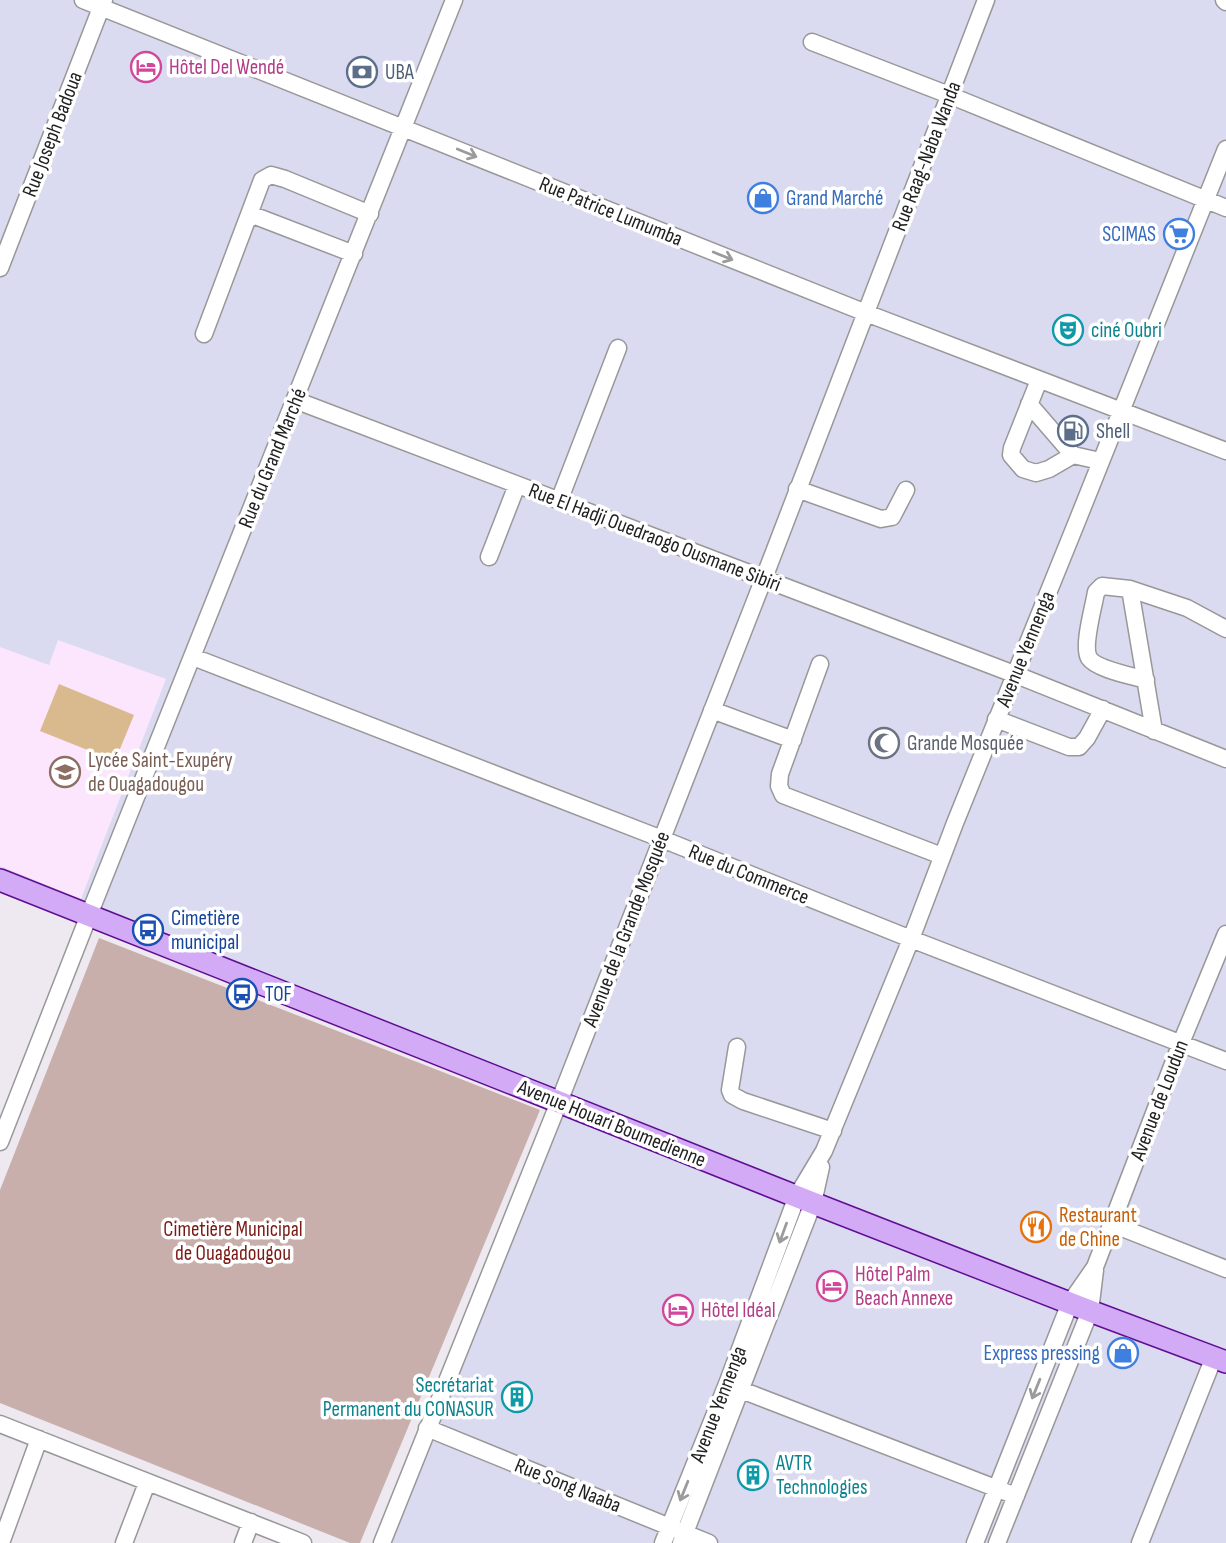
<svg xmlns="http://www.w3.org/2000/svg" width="1226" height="1543" font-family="'Sofia Sans Condensed',sans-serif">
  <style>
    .commercial { fill: #dadaf0 }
    .education { fill: #fce6fd }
    .cemetery { fill: #c8afac }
    .pitch { fill: #d9b98e }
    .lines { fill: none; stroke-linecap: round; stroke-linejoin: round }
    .minor-casing { stroke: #989898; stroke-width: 19 }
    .major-casing { stroke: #610c93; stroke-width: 24 }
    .minor { stroke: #fff; stroke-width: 16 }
    .major { stroke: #d2aaf5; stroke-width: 21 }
    .oneway { stroke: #9b9b9b }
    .labels { text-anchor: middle; stroke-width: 7; stroke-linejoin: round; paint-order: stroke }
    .hotel-label { font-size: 21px; fill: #b23c85; stroke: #fff; text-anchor: start }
    .service-label { font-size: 21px; fill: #4e5e75; stroke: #fff; text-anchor: start }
    .street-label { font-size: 21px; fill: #212121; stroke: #fff }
    .shop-label { font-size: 21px; fill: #366cbe; stroke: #fff; text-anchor: end }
    .culture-label { font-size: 21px; fill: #0d838f; stroke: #fff; text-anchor: start }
    .worship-label { font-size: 21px; fill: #5b616d; stroke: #fff; text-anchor: start }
    .education-label { font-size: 21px; fill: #785e54; stroke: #fff; text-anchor: start }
    .transit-label { font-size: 21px; fill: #164399; stroke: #fff; text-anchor: start }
    .food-label { font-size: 21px; fill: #c56008; stroke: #fff; text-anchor: start }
    .park-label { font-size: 21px; fill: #7a1a15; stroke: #fff }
  </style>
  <rect width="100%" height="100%" fill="#eee9f1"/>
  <path class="commercial" d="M 0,0 L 1226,0 L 1226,1543 L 382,1543 L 559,1102 L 0,879 Z"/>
  <path class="education" d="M 58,640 L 166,679 L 81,899 L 0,866 L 0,647 L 49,665 Z"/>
  <path class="cemetery" d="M 99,938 L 540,1110 L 360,1543 L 350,1543 L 0,1403 L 0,1190 Z"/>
  <path class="pitch" d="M 59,684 L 134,715 L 115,761 L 40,731 Z"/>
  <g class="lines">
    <g class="minor-casing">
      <path id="minor" d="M 83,0 L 866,313 L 1226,451
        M 1224,0 L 1226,2
        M 812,42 L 949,95 L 1226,208
        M 250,214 L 354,254
        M 0,268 L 104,0
        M 204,334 L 262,180 L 271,175 L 285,179 L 370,214
        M 1039,380 L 1012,448 L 1011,455 L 1023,469 L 1036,473 L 1049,469 L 1073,455 L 1100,461
        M 295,400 L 1014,674 L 1226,759
        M 1029,404 L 1073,455
        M 797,489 L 881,519 L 892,517 L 906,490
        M 559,501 L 618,348
        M 489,557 L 517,485
        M 1130,589 L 1154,731
        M 193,657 L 662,839 L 911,939 L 1226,1061
        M 820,664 L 780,774 L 779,786 L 783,795 L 942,856
        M 1146,680 C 1133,676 1096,669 1089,658 C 1082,646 1094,606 1096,592 L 1102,586 L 1130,589 L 1187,608 L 1226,629
        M 712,710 L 793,740
        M 996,719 L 1069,747 L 1079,747 L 1087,738 L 1103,709
        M 737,1047 L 730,1090 L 732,1095 L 743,1101 L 833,1131
        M 0,1142 L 89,915 L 454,0
        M 1112,1224 L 1226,1269
        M 731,1386 L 1016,1496
        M 0,1424 L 303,1543
        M 427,1428 L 709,1543
        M 1,1543 L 39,1439
        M 124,1543 L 147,1483
        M 243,1543 L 251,1522
        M 382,1543 L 559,1102 L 764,578 L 986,0
        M 663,1543 L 727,1384 L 797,1196 L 824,1151 L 911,939 L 955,823 L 1078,519 L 1226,149
        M 681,1543 L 813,1203 L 821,1167
        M 975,1543 L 1070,1303 L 1095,1267 L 1181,1043 L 1226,934
        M 997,1543 L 1090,1311 L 1095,1270
        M 1140,1543 L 1214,1357"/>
    </g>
    <g class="major-casing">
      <path id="major" d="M 0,880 L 813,1203 L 1090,1311 L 1226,1362"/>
    </g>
    <use href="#minor" class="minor"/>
    <use href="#major" class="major"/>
  </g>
  <defs><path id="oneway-shaft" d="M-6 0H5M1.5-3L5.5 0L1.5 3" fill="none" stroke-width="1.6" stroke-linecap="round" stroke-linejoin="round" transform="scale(1.75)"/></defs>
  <g class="oneway">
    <use href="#oneway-shaft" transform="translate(467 153) rotate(22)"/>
    <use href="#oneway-shaft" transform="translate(723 256) rotate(22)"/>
    <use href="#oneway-shaft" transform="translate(783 1233) rotate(110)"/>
    <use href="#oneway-shaft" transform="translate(1036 1389) rotate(112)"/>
    <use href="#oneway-shaft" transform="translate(684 1491) rotate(112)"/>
  </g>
  <defs>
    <g id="hotel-ring" transform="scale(1.575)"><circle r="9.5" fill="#fff" stroke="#d1479c" stroke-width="1.5"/><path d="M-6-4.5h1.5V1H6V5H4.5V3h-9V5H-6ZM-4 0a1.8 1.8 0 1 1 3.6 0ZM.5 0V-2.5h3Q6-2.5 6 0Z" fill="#d1479c"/></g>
    <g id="bank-ring" transform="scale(1.575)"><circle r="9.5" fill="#fff" stroke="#5c6f8a" stroke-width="1.5"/><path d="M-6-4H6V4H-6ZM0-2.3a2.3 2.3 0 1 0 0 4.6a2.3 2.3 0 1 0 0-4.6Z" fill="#5c6f8a"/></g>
    <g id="shop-ring" transform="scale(1.575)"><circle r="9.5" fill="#fff" stroke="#3f7fe0" stroke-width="1.5"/><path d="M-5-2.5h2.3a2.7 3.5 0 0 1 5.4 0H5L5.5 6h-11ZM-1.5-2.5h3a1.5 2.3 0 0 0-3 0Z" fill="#3f7fe0"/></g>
    <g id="supermarket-ring" transform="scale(1.575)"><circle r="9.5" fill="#fff" stroke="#3f7fe0" stroke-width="1.5"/><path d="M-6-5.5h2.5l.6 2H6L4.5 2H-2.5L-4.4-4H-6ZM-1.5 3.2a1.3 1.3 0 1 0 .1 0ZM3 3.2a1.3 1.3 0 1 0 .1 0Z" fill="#3f7fe0"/></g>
    <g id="theatre-ring" transform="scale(1.575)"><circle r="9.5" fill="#fff" stroke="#0f9aa8" stroke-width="1.5"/><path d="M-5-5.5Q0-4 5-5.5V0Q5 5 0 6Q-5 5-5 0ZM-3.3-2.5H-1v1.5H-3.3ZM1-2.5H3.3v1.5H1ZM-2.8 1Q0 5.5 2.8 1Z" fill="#0f9aa8"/></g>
    <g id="fuel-ring" transform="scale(1.575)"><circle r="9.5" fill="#fff" stroke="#5c6f8a" stroke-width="1.5"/><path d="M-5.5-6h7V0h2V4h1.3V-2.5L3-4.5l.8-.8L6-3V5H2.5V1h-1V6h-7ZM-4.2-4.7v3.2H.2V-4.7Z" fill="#5c6f8a"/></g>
    <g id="mosque-ring" transform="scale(1.575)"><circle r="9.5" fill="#fff" stroke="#6b7280" stroke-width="1.5"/><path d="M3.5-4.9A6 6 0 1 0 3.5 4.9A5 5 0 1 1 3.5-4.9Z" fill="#6b7280"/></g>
    <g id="school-ring" transform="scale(1.575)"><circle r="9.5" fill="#fff" stroke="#8d6e63" stroke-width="1.5"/><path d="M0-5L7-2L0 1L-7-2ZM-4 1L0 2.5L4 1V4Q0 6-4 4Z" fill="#8d6e63"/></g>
    <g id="bus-ring" transform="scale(1.575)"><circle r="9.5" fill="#fff" stroke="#1a4fb4" stroke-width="1.5"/><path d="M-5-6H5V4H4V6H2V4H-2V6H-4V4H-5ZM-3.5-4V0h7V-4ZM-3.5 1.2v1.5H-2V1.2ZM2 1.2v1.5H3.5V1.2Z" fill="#1a4fb4"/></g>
    <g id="restaurant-ring" transform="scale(1.575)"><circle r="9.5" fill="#fff" stroke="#e8710a" stroke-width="1.5"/><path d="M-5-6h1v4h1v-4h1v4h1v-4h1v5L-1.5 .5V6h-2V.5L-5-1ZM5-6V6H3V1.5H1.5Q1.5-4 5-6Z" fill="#e8710a"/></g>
    <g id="building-ring" transform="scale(1.575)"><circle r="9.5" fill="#fff" stroke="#0f9aa8" stroke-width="1.5"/><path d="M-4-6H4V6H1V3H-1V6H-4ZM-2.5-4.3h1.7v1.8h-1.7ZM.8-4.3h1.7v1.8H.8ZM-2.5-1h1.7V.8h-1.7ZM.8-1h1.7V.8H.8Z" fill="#0f9aa8"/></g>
  </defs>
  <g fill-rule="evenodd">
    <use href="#hotel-ring" x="146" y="67"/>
    <use href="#bank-ring" x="362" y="72"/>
    <use href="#shop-ring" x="763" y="198"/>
    <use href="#supermarket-ring" x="1179" y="234"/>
    <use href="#theatre-ring" x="1068" y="330"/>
    <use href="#fuel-ring" x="1073" y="431"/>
    <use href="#mosque-ring" x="884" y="743"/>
    <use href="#school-ring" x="65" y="772"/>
    <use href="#bus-ring" x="148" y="930"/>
    <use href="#bus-ring" x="242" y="994"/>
    <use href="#restaurant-ring" x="1036" y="1227"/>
    <use href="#hotel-ring" x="832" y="1286"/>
    <use href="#hotel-ring" x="678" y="1310"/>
    <use href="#shop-ring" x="1123" y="1353"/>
    <use href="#building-ring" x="517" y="1397"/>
    <use href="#building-ring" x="753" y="1475"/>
  </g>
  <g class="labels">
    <g class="hotel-label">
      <text x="169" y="74">Hôtel Del Wendé</text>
      <text x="855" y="1281">Hôtel Palm<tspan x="855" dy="24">Beach Annexe</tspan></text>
      <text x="701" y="1317">Hôtel Idéal</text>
    </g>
    <g class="service-label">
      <text x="385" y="79">UBA</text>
      <text x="1096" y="438">Shell</text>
    </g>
    <g class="street-label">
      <text transform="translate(52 134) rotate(-69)" y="7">Rue Joseph Badoua</text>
      <text transform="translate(926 156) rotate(-69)" y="7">Rue Raag-Naba Wanda</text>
      <text transform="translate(611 211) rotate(22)" y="7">Rue Patrice Lumumba</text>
      <text transform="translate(272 458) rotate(-68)" y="7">Rue du Grand Marché</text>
      <text transform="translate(655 537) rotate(21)" y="7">Rue El Hadji Ouedraogo Ousmane Sibiri</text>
      <text transform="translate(1025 649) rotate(-68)" y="7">Avenue Yennenga</text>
      <text transform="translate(749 874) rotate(22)" y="7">Rue du Commerce</text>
      <text transform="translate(626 929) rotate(-69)" y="7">Avenue de la Grande Mosquée</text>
      <text transform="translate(1159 1100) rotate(-69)" y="7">Avenue de Loudun</text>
      <text transform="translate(612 1123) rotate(22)" y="7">Avenue Houari Boumedienne</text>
      <text transform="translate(718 1404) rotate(-69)" y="7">Avenue Yennenga</text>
      <text transform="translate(568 1485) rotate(22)" y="7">Rue Song Naaba</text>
    </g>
    <g class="shop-label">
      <text x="786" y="205" text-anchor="start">Grand Marché</text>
      <text x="1156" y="241">SCIMAS</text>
      <text x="1100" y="1360">Express pressing</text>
    </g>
    <g class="culture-label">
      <text x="1091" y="337">ciné Oubri</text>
      <text x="494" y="1392" text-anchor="end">Secrétariat<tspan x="494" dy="24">Permanent du CONASUR</tspan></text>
      <text x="776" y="1470">AVTR<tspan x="776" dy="24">Technologies</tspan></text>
    </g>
    <g class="worship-label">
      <text x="907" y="750">Grande Mosquée</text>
    </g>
    <g class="education-label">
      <text x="88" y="767">Lycée Saint-Exupéry<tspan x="88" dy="24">de Ouagadougou</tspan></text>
    </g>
    <g class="transit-label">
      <text x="171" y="925">Cimetière<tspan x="171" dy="24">municipal</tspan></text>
      <text x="265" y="1001">TOF</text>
    </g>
    <g class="food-label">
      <text x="1059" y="1222">Restaurant<tspan x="1059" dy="24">de Chine</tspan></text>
    </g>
    <g class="park-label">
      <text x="233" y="1236">Cimetière Municipal<tspan x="233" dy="24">de Ouagadougou</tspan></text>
    </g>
  </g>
</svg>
